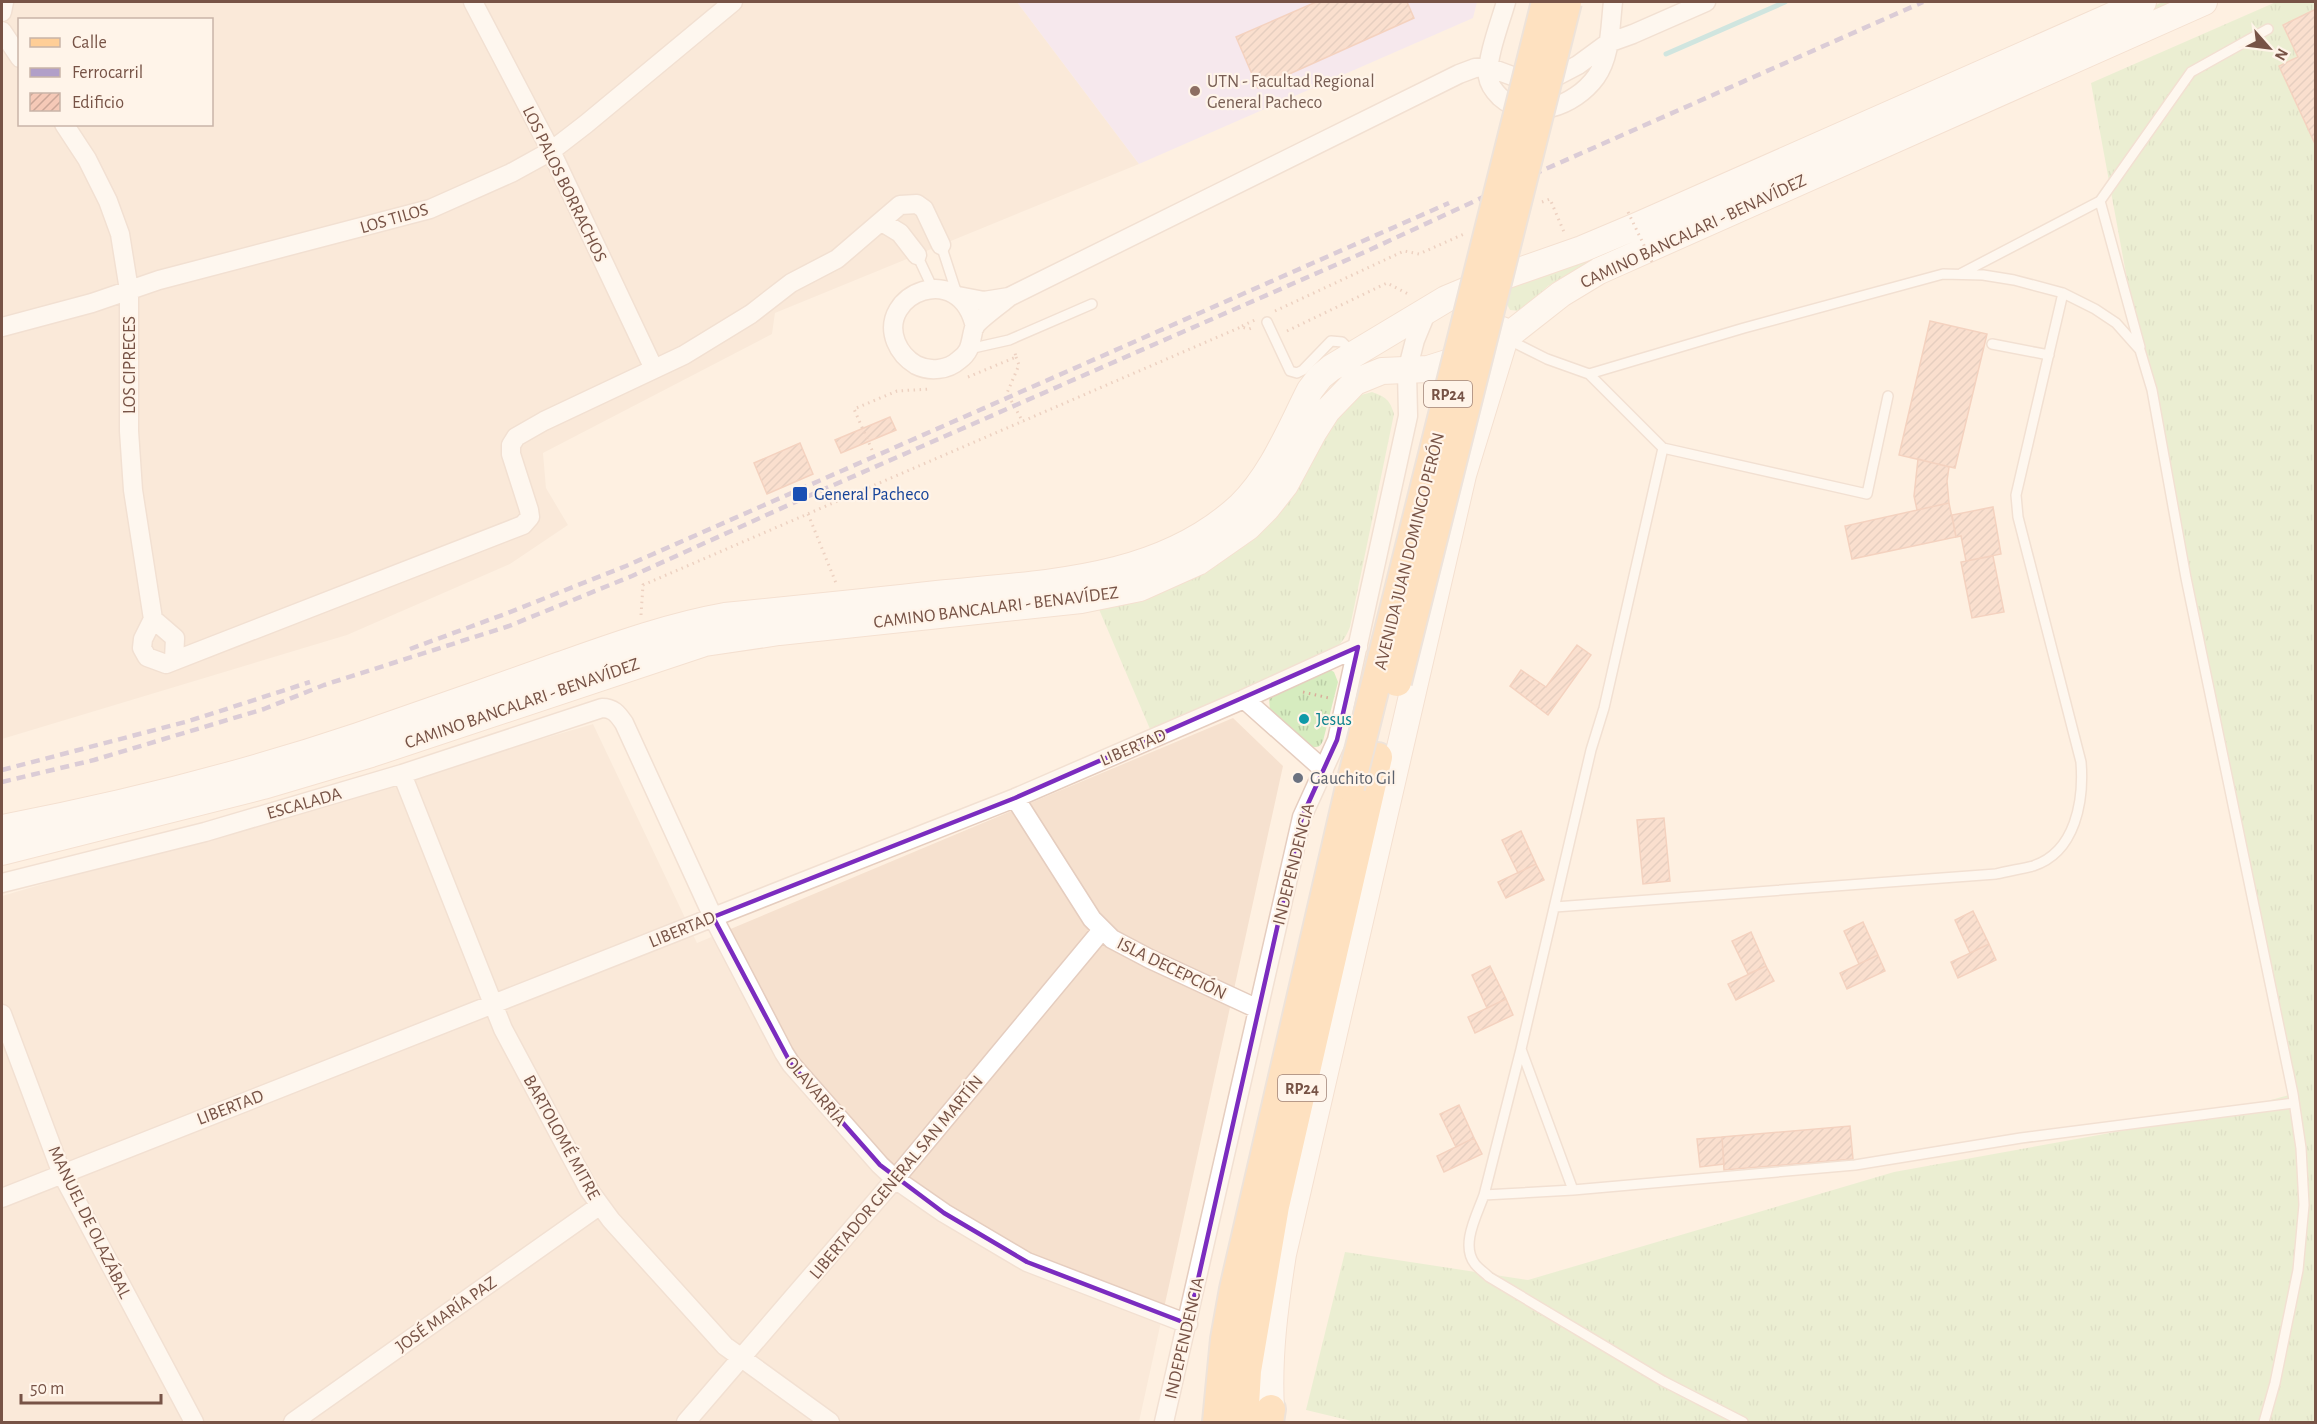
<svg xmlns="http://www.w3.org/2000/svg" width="2317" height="1424" font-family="'Alegreya Sans',sans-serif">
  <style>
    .residential { fill: #f6e1cf; fill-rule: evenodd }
    .education { fill: #eddefa }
    .grass { fill: url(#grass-tufts) }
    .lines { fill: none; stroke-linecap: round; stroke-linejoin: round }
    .stream { stroke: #9ad8db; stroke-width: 5 }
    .building { fill: url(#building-hatch); stroke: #e9ad96; stroke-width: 1.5 }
    .lane-casing { stroke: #e5cdbf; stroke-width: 12 }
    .street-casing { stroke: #e5cdbf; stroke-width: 21 }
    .secondary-casing { stroke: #eacdbc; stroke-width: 28 }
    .primary-casing { stroke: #dcd2cf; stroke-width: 32 }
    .path { stroke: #daac9a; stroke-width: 3; stroke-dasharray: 1.5 4.5; stroke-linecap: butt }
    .lane { stroke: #fff; stroke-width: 9 }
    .street { stroke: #fff; stroke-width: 18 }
    .secondary { stroke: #fff; stroke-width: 26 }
    .primary { stroke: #ffce97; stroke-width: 28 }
    .rail { stroke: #b19fc8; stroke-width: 4.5; stroke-dasharray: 9 6; stroke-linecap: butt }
    .primary-bridge-casing { stroke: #dcd2cf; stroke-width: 32; stroke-linecap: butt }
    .path-bridge { stroke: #daac9a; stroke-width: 3; stroke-dasharray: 1.5 4.5; stroke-linecap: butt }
    .primary-bridge { stroke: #ffce97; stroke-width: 28 }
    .marked { fill: none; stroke: #7b2cbf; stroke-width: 4.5; stroke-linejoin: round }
    .education-dot { fill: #8d6e63; stroke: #fff4e9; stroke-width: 2 }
    .transit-dot { fill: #1a4fb4; stroke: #fff4e9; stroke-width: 2 }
    .culture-dot { fill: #0f9aa8; stroke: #fff4e9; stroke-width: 2 }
    .worship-dot { fill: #6b7280; stroke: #fff4e9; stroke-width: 2 }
    .labels { text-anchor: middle; stroke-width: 4.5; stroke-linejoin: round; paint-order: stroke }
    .shield { fill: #fff4e9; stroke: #a08377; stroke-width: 1.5 }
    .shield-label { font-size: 16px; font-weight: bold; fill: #775346 }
    .education-label { font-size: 18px; fill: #785e54; stroke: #fff4e9; text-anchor: start }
    .street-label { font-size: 18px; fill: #775346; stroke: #fff4e9 }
    .transit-label { font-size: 18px; fill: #164399; stroke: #fff4e9; text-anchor: start }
    .culture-label { font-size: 18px; fill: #0d838f; stroke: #fff4e9; text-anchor: start }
    .worship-label { font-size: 18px; fill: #5b616d; stroke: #fff4e9; text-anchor: start }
  </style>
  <defs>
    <pattern id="grass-tufts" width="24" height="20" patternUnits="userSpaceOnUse" patternTransform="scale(1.5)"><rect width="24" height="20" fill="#d6ecbf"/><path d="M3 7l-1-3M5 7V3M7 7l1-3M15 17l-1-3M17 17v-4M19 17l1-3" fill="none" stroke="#bbcca6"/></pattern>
    <pattern id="building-hatch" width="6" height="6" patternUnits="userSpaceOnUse" patternTransform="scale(1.5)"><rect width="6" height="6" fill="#f5c9b7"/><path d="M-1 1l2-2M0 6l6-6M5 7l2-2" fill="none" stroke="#cba697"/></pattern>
  </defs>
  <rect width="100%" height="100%" fill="#fef0e1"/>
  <path class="residential" d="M 2,2 L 1017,2 L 1139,164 L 775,313 L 772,334 L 543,453 L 546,488 L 568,525 L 510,564 L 347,635 L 2,739 ZM 20,20 L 212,20 L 212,124 L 20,124 Z
    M 1233,718 L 1283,766 L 1139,1422 L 2,1422 L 2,896 L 593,724 L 697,943 Z"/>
  <path class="education" d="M 1017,2 L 1477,2 L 1473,18 L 1139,164 Z"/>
  <path class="grass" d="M 2163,2 L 2177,2 L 1619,248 L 1548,286 L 1520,311 L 1510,310 L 1500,291 L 1615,245 Z
    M 2276,2 L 2315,2 L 2315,1422 L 1356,1422 L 1306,1410 L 1345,1252 L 1528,1280 L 1894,1172 L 2232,1111 L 2292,1094 L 2140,350 L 2091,83 Z
    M 1372,392 C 1386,397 1390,400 1394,414 L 1350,627 C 1345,639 1341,645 1330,651 L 1150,729 L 1098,607 L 1305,471 L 1328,432 L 1349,404 L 1361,395 Z
    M 1329,669 L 1334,672 L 1338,682 L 1323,741 C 1321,744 1320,747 1316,747 C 1305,749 1279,719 1270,711 L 1269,698 L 1274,693 Z"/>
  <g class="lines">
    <path class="stream" d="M 1666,54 L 1785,2"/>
  </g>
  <path class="building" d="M 1316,2 L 1407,2 L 1414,18 L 1258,88 L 1236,37 Z
    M 2316,9 L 2316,146 L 2279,66 L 2298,57 L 2283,25 Z
    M 1930,321 L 1987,334 L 1955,468 L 1899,455 Z
    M 890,417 L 896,430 L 841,453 L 835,440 Z
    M 800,443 L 813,474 L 767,494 L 754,463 Z
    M 1918,459 L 1949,467 L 1947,481 L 1949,503 L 1917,510 L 1914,496 Z
    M 1949,503 L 1956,537 L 1852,559 L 1845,526 Z
    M 1993,507 L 2001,554 L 1966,561 L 1961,536 L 1956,537 L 1952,515 Z
    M 1993,556 L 2004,612 L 1972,618 L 1961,562 Z
    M 1577,645 L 1591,655 L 1548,715 L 1510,686 L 1521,670 L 1546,687 Z
    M 1664,818 L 1670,881 L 1643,884 L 1637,820 Z
    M 1521,831 L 1536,864 L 1518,873 L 1502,840 Z
    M 1536,864 L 1544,880 L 1506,898 L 1498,882 Z
    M 1973,911 L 1989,944 L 1970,953 L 1955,920 Z
    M 1863,922 L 1878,955 L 1859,964 L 1844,931 Z
    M 1751,932 L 1766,966 L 1748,974 L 1732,941 Z
    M 1989,944 L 1996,960 L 1958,978 L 1951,962 Z
    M 1878,955 L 1885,971 L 1847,989 L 1840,973 Z
    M 1490,966 L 1506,999 L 1487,1008 L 1472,975 Z
    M 1766,966 L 1774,981 L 1736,1000 L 1728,984 Z
    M 1506,999 L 1513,1015 L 1475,1033 L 1468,1017 Z
    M 1459,1105 L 1474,1138 L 1456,1147 L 1440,1114 Z
    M 1850,1126 L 1853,1159 L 1724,1170 L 1722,1137 Z
    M 1722,1137 L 1724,1164 L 1700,1167 L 1697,1139 Z
    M 1474,1138 L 1482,1154 L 1444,1172 L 1437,1156 Z"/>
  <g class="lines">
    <g class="lane-casing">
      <path id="lane" d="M 2100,201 L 2191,72 L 2268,29
        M 941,245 L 957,294
        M 917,255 L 933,289
        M 1962,273 L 2100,201 L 2140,347
        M 1267,322 L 1290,371 L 1297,373 L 1303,370 L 1331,341 L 1342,342 L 1352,352
        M 1507,339 L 1547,359 L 1589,374 L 1744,328 L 1943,274 L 1983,275 L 2014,280 L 2063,293 L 2095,309 L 2116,323 L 2140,350 L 2152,390 L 2186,578 L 2293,1094 L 2301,1148 L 2304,1205 L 2298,1270 L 2275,1383 L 2264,1422
        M 1992,344 L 2049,355
        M 969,349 L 1009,340 L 1092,304
        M 1589,374 L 1663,448 L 1867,494 L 1888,396
        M 1555,907 L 1996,874 C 2008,871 2021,869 2033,866 C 2076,852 2084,800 2081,762 L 2018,517 L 2016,495 L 2063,293
        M 1521,1049 L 1573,1190 L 1484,1195 L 1521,1049 L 1591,750 L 1604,708 L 1663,448
        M 1573,1190 L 1855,1165 L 2021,1138 L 2294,1103
        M 1484,1195 C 1477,1215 1460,1245 1475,1264 C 1479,1269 1485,1273 1489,1277 L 1663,1381 L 1743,1422"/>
    </g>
    <g class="street-casing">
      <path id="street" d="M 473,2 L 551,151 L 654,369
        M 1506,2 C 1500,23 1487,56 1488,77 C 1489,84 1495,92 1500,97 C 1529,123 1575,106 1596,77 C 1611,56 1610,26 1613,2
        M 2,12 L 4,2
        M 2,31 L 20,58
        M 64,124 L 87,159 L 108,201 L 120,234 L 129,290 L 129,431 L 133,490 L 153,619 L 143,639 L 142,648 L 147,657 L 166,664 L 523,525 L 530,517 L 529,510 L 511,454 L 511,445 L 516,437 L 544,421 L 684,355 L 751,314 L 791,283 L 837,259 L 900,205 L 917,204 L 924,209 L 941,245
        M 882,222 L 900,233 L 917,255
        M 958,296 L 984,301 L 1009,297 L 1459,74 L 1475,68 L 1488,67 L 1515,77 L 1538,80 L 1557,76 L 1578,65 L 1608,43 L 1633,34 L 1706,2
        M 2,327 L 92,303 L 159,280 L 430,209 L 511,173 L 551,151 L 586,124 L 733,2
        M 975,327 C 960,259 877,294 896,342 C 900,352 906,359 916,365 C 930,372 948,370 959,360 C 972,351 970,341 974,328 C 977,321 1001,304 1008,298
        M 153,619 L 175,638 L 174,660
        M 1244,699 L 1324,770
        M 402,774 L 503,1029 L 589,1190 L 611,1220 L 725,1346 L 830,1422
        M 1015,798 L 1092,919 L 1112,939 L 1150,959 L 1258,1009
        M 2,883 L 205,832 L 402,774 L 602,708 C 613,708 617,713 624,723 L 713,917 L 784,1053 L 791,1064 L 880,1165 L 895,1179 L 944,1213 L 1027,1262 L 1188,1324
        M 2,1014 L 62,1174 L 194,1422
        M 2,1198 L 1015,798 L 1244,699 L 1358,647
        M 293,1422 L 599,1206
        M 686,1422 L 895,1179 L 1102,930
        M 1164,1422 L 1302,817 L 1337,740 L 1408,416 L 1407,371 L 1415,340 L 1427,311"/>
    </g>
    <g class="secondary-casing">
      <path id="secondary" d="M 2,828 C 122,805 242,775 358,736 C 425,713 493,689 560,665 C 614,646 669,626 725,616 C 796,609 867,602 937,594 C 1042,583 1158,582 1240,506 C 1272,475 1290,429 1310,390 L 1320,377 L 1331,368 L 1446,299 L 1482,284 L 1582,249 L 1639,225 L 2143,2
        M 2,852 L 263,786 L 371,754 L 705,643 L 779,632 L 1081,600 L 1140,588 L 1198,562 L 1248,527 L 1267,508 L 1285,485 L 1313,433 L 1327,411 L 1355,382 L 1382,371 L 1428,369 L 1466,357 L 1505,338 L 1561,294 L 1599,271 L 2204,2
        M 1271,1409 C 1268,1356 1275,1305 1283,1254 L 1463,475 L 1505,338 L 1502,330"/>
    </g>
    <g class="primary-casing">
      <path id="primary" d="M 1217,1422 L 1225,1339 L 1234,1289 L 1350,787
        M 1244,1422 L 1247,1371 L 1275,1206 L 1378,757
        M 1269,1422 L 1271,1409"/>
    </g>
    <path class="path" d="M 1542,202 L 1550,199 L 1564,232
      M 1275,311 L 1404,251 L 1419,254 L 1464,234
      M 1242,326 L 1255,320
      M 1287,331 L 1387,283 L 1410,295
      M 1016,357 L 1019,365 L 1007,393 L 1023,422
      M 968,377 L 1016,357 L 1015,353
      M 872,450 L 854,409 L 897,391 L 930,389
      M 808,514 L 836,583
      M 641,615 L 643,585 L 1241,327 L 1249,329 L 1254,327
      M 1303,692 L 1329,698"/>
    <use href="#lane" class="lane"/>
    <use href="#street" class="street"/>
    <use href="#secondary" class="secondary"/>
    <use href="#primary" class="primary"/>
    <path class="rail" d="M 410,649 L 505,614 L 626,566 L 1449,203
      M 2,770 L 189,721 L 310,682
      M 2,782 L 94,760 L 264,709 L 324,685 L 509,626 L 632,576 L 804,498 L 1365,252 L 1505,187 L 1923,2"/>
    <g class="primary-bridge-casing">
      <path id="primary-bridge" d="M 1397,682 L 1567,2
        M 1350,787 L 1546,2"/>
    </g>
    <path class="path-bridge" d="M 1628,212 L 1653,264"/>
    <use href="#primary-bridge" class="primary-bridge"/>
  </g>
  <path d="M0 0H2317V1424H0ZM 1358,647 L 1337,740 L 1302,817 L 1188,1324 L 1027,1262 L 944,1213 L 880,1165 L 791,1064 L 713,917 L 1015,798 Z" fill="#fef0e1" fill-opacity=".55" fill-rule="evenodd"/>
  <path class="marked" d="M 1358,647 L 1337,740 L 1302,817 L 1188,1324 L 1027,1262 L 944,1213 L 880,1165 L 791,1064 L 713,917 L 1015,798 Z"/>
  <circle class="education-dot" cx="1195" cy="91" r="6"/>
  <rect class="transit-dot" x="792" y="486" width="16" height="16" rx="3"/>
  <circle class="culture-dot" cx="1304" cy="719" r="6"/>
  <circle class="worship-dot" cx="1298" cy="778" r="6"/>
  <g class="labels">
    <g class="shield">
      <rect x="1424" y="381" width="48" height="26" rx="4.5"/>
      <rect x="1278" y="1075" width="48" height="26" rx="4.5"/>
    </g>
    <g class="shield-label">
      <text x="1448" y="400">RP24</text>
      <text x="1302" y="1094">RP24</text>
    </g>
    <g class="education-label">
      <text x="1207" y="87">UTN - Facultad Regional<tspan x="1207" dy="21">General Pacheco</tspan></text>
    </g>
    <g class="street-label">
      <text transform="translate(565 184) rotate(64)" y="6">LOS PALOS BORRACHOS</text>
      <text transform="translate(394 218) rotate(-16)" y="6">LOS TILOS</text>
      <text transform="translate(1693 231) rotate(-25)" y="6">CAMINO BANCALARI - BENAVÍDEZ</text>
      <text transform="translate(129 365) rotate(-90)" y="6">LOS CIPRECES</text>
      <text transform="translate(1409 551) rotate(-76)" y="6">AVENIDA JUAN DOMINGO PERÓN</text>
      <text transform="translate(996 607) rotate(-7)" y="6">CAMINO BANCALARI - BENAVÍDEZ</text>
      <text transform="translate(522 703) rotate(-19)" y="6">CAMINO BANCALARI - BENAVÍDEZ</text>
      <text transform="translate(1133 747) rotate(-23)" y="6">LIBERTAD</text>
      <text transform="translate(304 803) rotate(-16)" y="6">ESCALADA</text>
      <text transform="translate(1293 864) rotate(-76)" y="6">INDEPENDENCIA</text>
      <text transform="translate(682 929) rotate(-22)" y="6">LIBERTAD</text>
      <text transform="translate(1172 968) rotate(26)" y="6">ISLA DECEPCIÓN</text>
      <text transform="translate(816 1091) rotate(50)" y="6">OLAVARRÍA</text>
      <text transform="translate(230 1107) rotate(-21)" y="6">LIBERTAD</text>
      <text transform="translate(562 1137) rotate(61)" y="6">BARTOLOMÉ MITRE</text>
      <text transform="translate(896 1177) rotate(-50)" y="6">LIBERTADOR GENERAL SAN MARTÍN</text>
      <text transform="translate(90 1222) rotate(64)" y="6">MANUEL DE OLAZÁBAL</text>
      <text transform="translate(446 1314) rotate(-35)" y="6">JOSÉ MARÍA PAZ</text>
      <text transform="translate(1184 1338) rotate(-77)" y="6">INDEPENDENCIA</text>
    </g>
    <g class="transit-label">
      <text x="814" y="500">General Pacheco</text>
    </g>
    <g class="culture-label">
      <text x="1316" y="725">Jesus</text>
    </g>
    <g class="worship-label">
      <text x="1310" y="784">Gauchito Gil</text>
    </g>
  </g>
  <rect width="2317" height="1424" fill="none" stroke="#775346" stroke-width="6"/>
  <rect x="18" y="18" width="195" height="108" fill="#fff4e9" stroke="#c9b4a8" stroke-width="1.5"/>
  <rect x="30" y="38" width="30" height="9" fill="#ffce97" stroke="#c9b4a8" stroke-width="1.5"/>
  <text x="72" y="48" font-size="18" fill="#775346">Calle</text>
  <rect x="30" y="68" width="30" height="9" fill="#b19fc8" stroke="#c9b4a8" stroke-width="1.5"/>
  <text x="72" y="78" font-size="18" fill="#775346">Ferrocarril</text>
  <rect x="30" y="93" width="30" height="18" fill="url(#building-hatch)" stroke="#c9b4a8" stroke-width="1.5"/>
  <text x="72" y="108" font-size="18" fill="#775346">Edificio</text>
  <g transform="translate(2269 48) rotate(118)" stroke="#fff4e9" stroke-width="4.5" paint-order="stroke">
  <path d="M0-4.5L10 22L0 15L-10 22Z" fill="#775346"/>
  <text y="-9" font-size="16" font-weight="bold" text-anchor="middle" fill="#775346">N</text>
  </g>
  <path d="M21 1394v9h140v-9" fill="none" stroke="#775346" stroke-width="3"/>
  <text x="30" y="1394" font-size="18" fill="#775346" stroke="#fff4e9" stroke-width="4.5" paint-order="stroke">50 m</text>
</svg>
